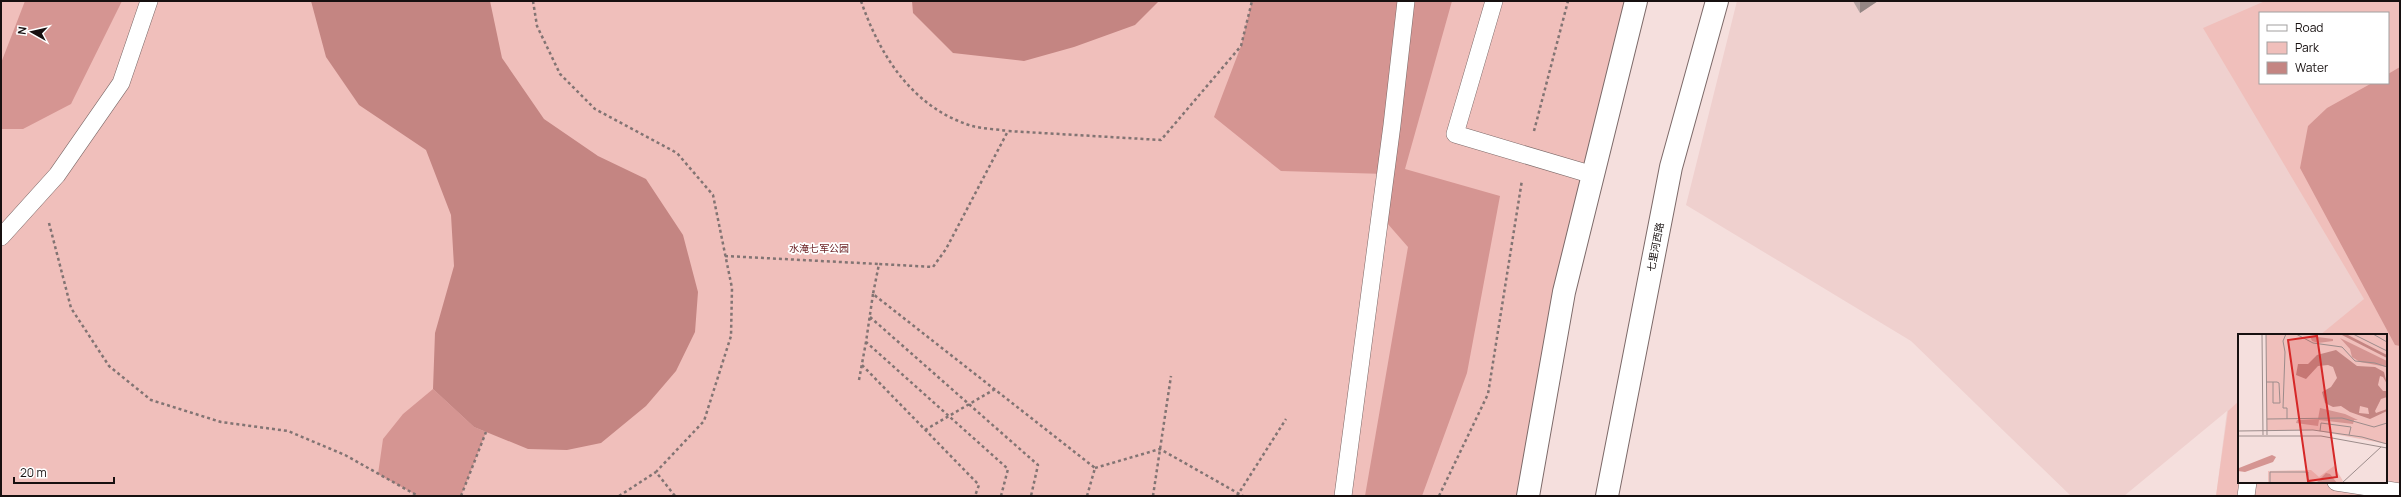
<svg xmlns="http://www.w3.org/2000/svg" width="2401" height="497" font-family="Manrope,'Noto Sans SC',sans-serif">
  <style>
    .built { fill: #efd0ce; fill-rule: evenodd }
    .green { fill: #f0bfbb; fill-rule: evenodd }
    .forest { fill: #d59592 }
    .water { fill: #c48582 }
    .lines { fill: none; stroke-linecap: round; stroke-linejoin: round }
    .service-casing { stroke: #7c6968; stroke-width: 18 }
    .tertiary-casing { stroke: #7c6968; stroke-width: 24 }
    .path { stroke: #827473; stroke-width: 2.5; stroke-dasharray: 3 3; stroke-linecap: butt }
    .service { stroke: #fff; stroke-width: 17 }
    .tertiary { stroke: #fff; stroke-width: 22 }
    .wall { fill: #b6a4a3 }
    .shaded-wall { fill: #948684 }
    .labels { text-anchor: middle; stroke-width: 3.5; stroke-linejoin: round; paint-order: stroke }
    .street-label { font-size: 10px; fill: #171010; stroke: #fff }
    .park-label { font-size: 10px; fill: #691d20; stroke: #fff }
    .inset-road { fill: none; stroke: #9c8c8b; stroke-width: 1 }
    .view { fill: #d62828; fill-opacity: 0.15; stroke: #d62828; stroke-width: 2 }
    .inset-edge { fill: none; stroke: #171010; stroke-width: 2 }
  </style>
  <rect width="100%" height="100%" fill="#f5dfdd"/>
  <path class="built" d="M 1737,1 L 2400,1 L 2400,496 L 2216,496 L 2227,411 L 2124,496 L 2071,496 L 1911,341 L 1686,205 ZM 2260,13 L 2388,13 L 2388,83 L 2260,83 ZM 2239,335 L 2386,335 L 2386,482 L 2239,482 Z"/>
  <path class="green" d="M 1,1 L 1636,1 L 1528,496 L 1,496 Z
    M 2265,1 L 2400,1 L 2400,496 L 2216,496 L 2228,411 L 2239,401 L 2239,482 L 2386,482 L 2386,335 L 2320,335 L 2364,299 L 2203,28 ZM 2260,13 L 2388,13 L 2388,83 L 2260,83 Z"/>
  <path class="forest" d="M 25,1 L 122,1 L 71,104 L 23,129 L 1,129 L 1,63 Z
    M 1252,1 L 1452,1 L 1405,169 L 1500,196 L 1467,373 L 1422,496 L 1365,496 L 1408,247 L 1380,215 L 1386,174 L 1281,171 L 1214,117 L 1241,46 Z
    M 2400,67 L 2400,346 L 2395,345 L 2300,168 L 2308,126 L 2327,108 L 2372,83 L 2388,83 L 2388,74 Z
    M 433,389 L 474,427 L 486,432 L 461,496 L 418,496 L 378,474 L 383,439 L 403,414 Z"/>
  <path class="water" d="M 311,1 L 490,1 L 502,58 L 544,119 L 598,156 L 646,179 L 683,235 L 698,292 L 695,332 L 676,371 L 646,406 L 601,443 L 567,450 L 528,449 L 474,427 L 433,389 L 435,333 L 454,266 L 451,215 L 426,150 L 359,105 L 326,57 Z
    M 912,1 L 1159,1 L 1135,25 L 1074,47 L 1024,61 L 953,53 L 913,13 Z"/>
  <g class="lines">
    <g class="service-casing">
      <path id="service" d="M 1494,1 L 1455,134 L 1593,175
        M 1,237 L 57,175 L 121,83 L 149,1
        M 2336,482 L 2400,492
        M 1343,496 L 1392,125 L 1406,1
        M 2246,496 L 2248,482"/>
    </g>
    <g class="tertiary-casing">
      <path id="tertiary" d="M 1528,496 L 1564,292 L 1636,1
        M 1607,496 L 1671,167 L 1717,1"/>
    </g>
    <path class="path" d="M 533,1 L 537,26 L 560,74 L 595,109 L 677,153 L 713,195 L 732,288 L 731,336 L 704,421 L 656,472 L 675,496
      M 861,1 C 880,56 913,108 972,126 C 983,129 997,129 1008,131
      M 1534,131 L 1568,1
      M 49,223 L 71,308 L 109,366 L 151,400 L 221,422 L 288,431 L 345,455 L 418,496
      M 725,256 L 879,264
      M 873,294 L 866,342 L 1008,469 L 1001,496
      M 870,317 L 1038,465 L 1031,496
      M 862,365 L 979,485 L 975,496
      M 859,380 L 866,342
      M 925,430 L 995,389
      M 1095,468 L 1160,449 L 1243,496
      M 461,496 L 486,432
      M 619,496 L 656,472
      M 1087,496 L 1095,468 L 873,294 L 879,264 L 933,267 L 946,249 L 1008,131 L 1161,140 L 1241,46 L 1252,1
      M 1153,496 L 1171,376
      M 1237,496 L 1286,419
      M 1439,496 L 1488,394 L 1522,180"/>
    <use href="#service" class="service"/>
    <use href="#tertiary" class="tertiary"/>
  </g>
  <path class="wall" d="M 1853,1 L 1878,1 L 1860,13 Z"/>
  <path class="shaded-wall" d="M 1860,1 L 1878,1 L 1860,13 Z"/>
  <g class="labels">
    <g class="street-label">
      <text transform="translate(1655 247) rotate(-79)" y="4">七里河西路</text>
    </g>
    <g class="park-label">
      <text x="819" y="252">水淹七军公园</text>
    </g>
  </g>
  <g transform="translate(2238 334)">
    <rect width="149" height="149" fill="#f5dfdd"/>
    <path d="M 28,0 L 149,0 L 149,110 L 75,96 L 29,96 ZM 96,132 L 105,147 L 104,149 L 30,149 L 30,137 L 73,136 L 81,143 Z" fill="#f0bfbb"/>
    <path d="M 72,2 L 95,5 L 95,7 L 80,9 L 74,7 ZM 102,4 L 149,27 L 149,33 L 122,28 L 114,23 L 112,15 ZM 82,74 L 107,80 L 120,86 L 116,86 L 115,90 L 81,86 L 80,92 L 58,89 L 59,86 L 80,85 ZM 34,121 L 38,123 L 35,128 L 7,138 L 0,137 L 1,134 ZM 88,139 L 92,140 L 99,149 L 78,149 Z" fill="#d59592"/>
    <path d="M 102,0 L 108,0 L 149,21 L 149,24 ZM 98,16 L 119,32 L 137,33 L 146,38 L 149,50 L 145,43 L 142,42 L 140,51 L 145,57 L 149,57 L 149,63 L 143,65 L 137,77 L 138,79 L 149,75 L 149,77 L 132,85 L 112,78 L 103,72 L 95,73 L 87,69 L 84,58 L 93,53 L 99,44 L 95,33 L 90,31 L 80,32 L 68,45 L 58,41 L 60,30 L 70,30 L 79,21 ZM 122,72 L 130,74 L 131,80 L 121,79 Z" fill="#c48582" fill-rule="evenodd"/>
    <path class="inset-road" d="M 24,0 L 25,101M 28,0 L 29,101M 48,0 L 45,7 L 47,18 L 45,74 L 49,74 L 49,85M 58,0 L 75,9 L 104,13 L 117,27 L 137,29 L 149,33M 115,0 L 149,17M 135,0 L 149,8M 28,48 L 39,48 L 41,49 L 42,69 L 35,69 L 35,48M 29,85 L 104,84 L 136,93 L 149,89M 0,97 L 75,96 L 124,103 L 149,110M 82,97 L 83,89 L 113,93 L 111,101M 0,102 L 83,102 L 149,114M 32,149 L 32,138 L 70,138 L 70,149M 104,149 L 143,113"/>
    <path class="view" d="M 79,2 L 99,143 L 70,147 L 50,6 Z"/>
    <rect width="149" height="149" class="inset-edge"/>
  </g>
  <rect width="2401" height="497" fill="none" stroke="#171010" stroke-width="4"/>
  <rect x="2259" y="12" width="130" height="72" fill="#ffffff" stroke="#a29f9f"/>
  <rect x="2267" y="25" width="20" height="6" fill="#ffffff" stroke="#a29f9f"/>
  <text x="2295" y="32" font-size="12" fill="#171010">Road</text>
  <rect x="2267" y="42" width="20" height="12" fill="#f0bfbb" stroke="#a29f9f"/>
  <text x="2295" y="52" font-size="12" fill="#171010">Park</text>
  <rect x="2267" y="62" width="20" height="12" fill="#c48582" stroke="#a29f9f"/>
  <text x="2295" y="72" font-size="12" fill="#171010">Water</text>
  <g transform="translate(32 32) rotate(278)" stroke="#ffffff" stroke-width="3" paint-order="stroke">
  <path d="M0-3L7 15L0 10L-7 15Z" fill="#171010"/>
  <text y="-6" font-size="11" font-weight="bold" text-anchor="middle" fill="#171010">N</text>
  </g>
  <path d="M14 477v6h100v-6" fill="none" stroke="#171010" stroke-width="2"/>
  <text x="20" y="477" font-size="12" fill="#171010" stroke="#ffffff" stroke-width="3" paint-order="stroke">20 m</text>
</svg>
